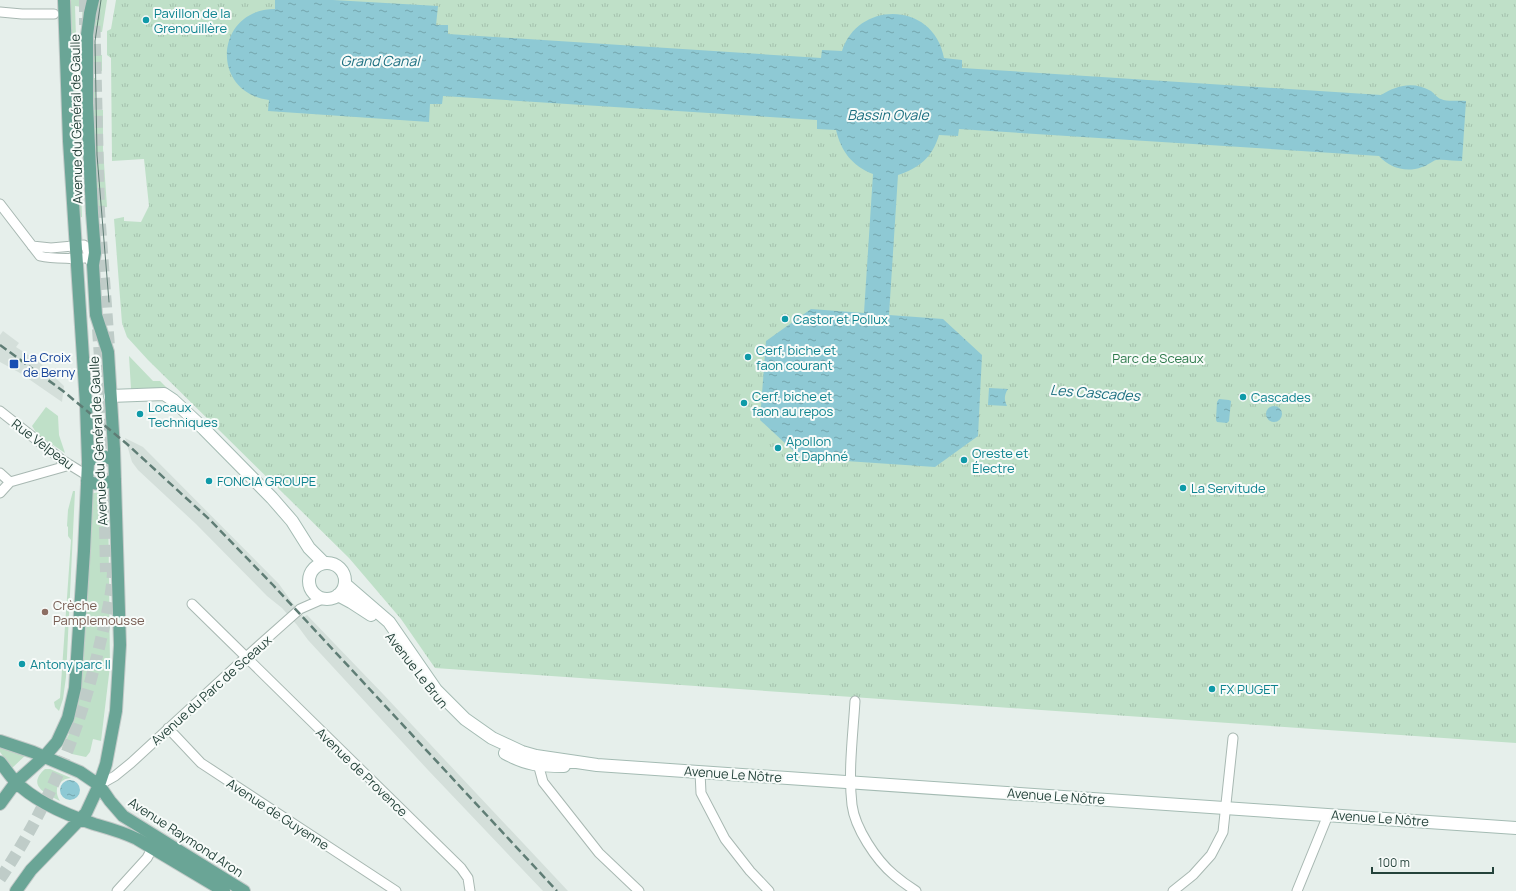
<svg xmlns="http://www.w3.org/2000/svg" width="1516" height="891" font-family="Manrope,sans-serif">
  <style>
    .built { fill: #d4dfda }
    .grass { fill: #bfe0c8 }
    .park { fill: url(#park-tufts) }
    .water { fill: url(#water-ripples) }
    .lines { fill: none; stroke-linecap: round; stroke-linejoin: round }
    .highway-tunnel { stroke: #bfccc8; stroke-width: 12; stroke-dasharray: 12 6; stroke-linecap: butt }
    .street-casing { stroke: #a8b8b2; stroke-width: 11 }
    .secondary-casing { stroke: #a4bbb3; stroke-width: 14 }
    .primary-casing { stroke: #c2cac8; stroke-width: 14 }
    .street { stroke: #fff; stroke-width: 9 }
    .secondary { stroke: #fff; stroke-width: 12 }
    .primary { stroke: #6aa596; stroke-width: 12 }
    .tram { stroke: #5f7d75; stroke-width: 1 }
    .rail { stroke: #5f7d75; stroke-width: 2.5; stroke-dasharray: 8 4; stroke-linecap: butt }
    .culture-dot { fill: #0f9aa8; stroke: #f7fbf9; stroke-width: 1.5 }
    .transit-dot { fill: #1a4fb4; stroke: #f7fbf9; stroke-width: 1.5 }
    .education-dot { fill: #8d6e63; stroke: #f7fbf9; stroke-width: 1.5 }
    .labels { text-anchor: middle; stroke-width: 4; stroke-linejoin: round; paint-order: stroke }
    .culture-label { font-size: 13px; fill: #0d838f; stroke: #f7fbf9; text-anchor: start }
    .street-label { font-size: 13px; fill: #24423a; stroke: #f7fbf9 }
    .transit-label { font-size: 13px; fill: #164399; stroke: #f7fbf9; text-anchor: start }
    .park-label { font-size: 13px; fill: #2d7a4b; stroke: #f7fbf9 }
    .education-label { font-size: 13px; fill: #785e54; stroke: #f7fbf9; text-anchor: start }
    .water-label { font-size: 14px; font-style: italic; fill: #1c6f80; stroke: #f7fbf9 }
  </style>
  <defs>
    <pattern id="park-tufts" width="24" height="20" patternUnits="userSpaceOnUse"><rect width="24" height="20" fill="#bfe0c8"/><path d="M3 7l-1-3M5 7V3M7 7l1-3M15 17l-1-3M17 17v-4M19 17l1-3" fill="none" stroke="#a4c1ad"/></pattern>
    <pattern id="water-ripples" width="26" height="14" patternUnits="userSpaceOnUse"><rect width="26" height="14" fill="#8ec9d4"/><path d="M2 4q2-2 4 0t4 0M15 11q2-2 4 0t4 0" fill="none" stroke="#74a5ad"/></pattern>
  </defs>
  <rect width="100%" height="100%" fill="#e6efeb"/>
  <path class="built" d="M 3,331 L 19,343 L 16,347 L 39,362 L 64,386 L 62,402 L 20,373 L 0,362 L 0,335 Z
    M 125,438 L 143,447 L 279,584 L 291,601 L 304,617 L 307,615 L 383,694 L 568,891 L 543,891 L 428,770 L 308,640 L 297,625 L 282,608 L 267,596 L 196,524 L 138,470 L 132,462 Z"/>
  <path class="grass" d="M 68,0 L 89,0 L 83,31 L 82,7 L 75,6 L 76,38 L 69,38 Z
    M 97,0 L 107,0 L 102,32 L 91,32 Z
    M 93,55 L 102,55 L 102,71 L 93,72 L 93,78 L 95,78 L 95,103 L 94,104 L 93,110 L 103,110 L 103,149 L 107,207 L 95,208 L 93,160 Z
    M 72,84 L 78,84 L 82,217 L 76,218 Z
    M 129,356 L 153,381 L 160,381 L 168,389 L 131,389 Z
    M 46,407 L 58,416 L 59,435 L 65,453 L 37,434 L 32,426 Z
    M 73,491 L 75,491 L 66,677 L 63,699 L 59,711 L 55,707 L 54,702 L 60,698 L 71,540 L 68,536 L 68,527 L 67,526 L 68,510 Z
    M 108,492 L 110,666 L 101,741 L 93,739 L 90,752 L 86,757 L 72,754 L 62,748 L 73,726 L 80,696 L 93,493 Z
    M 0,744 L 28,753 L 12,768 L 0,752 Z
    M 45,769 L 50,769 L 71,778 C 58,779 53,790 60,801 C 46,793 26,786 45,769 Z"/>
  <path class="park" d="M 116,0 L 1516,0 L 1516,743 L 435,668 L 401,619 L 349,558 L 148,360 L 127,337 L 122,323 L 114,219 L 124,217 L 124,221 L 141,222 L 149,206 L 144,159 L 112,161 L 111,58 L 107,55 L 107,31 L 111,29 Z"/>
  <path class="water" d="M 275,0 L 333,0 L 438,6 L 436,25 L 448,25 L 448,34 L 821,58 L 822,50 L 842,51 C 858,0 934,1 944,58 L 962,60 L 962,68 L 1381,95 C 1397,85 1414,81 1431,91 C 1434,93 1437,98 1441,99 C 1447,102 1458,100 1466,101 L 1462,161 C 1454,161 1444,159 1436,160 C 1432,161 1427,166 1422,167 C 1406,173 1390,168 1379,156 L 959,129 L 958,136 L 939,135 C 932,158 919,168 898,175 L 889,315 L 943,319 L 982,355 L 978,436 L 935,467 L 801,458 L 760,420 L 766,341 L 811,309 L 864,313 L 873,174 C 852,166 841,151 836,130 L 817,129 L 817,120 L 443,96 L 442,104 L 430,104 L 429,122 L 268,111 L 269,100 C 209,92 215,9 275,9 Z
    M 989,388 L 1008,389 C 1004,395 1004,400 1007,406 L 988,405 Z
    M 1219,399 L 1229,400 L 1231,401 L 1229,421 L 1227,423 L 1217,422 L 1216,420 L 1217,402 Z
    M1266 414a8 8 0 1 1 16 0a8 8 0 1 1-16 0Z
    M60 790a10 10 0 1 1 20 0a10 10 0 1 1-20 0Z"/>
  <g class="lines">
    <path class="highway-tunnel" d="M 85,0 L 85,25
      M 94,8 L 99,211 L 109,347
      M 98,329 L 102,387 L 106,572
      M 0,879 C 51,803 81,728 101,639 C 107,614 114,587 113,561"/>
    <g class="street-casing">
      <path id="street" d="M 0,12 L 22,14 L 54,14
        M 0,204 L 40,256 C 52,259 80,259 92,257 L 95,253
        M 32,246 L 51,248 L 84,245 C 89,248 87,256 90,261
        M 0,411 L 62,460 L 88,476
        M 0,473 L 10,482
        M 10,482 L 70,465
        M 0,493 L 10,482
        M 192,604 L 461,868 L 468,878 L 470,891
        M 855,701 C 853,735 848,771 852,805 C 855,828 876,860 894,875 C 901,881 908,886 916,891
        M 168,728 L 201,763 L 396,891
        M 537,760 L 543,782 L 599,853 L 639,891
        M 700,772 L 701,793 L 725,839 L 750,871 L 769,891
        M 99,785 L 115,776 L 131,763 L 245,658 L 300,609 L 325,598
        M 117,891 L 147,858 L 153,847
        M 1173,891 L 1193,875 L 1211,855 L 1223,832 L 1233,738
        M 1297,891 L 1328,815"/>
    </g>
    <g class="secondary-casing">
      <path id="secondary" d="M 110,396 L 164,394 L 173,400 L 204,429 L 272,498 L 292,521 L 309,548 L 324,563
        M309 581a18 18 0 1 1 36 0a18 18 0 1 1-36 0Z
        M 345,584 L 389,622 L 436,690 L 465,719 L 492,738 L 522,752 L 536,756 L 597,765 L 1516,828
        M 338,595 L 351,602 L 371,615
        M 505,753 C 527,765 540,766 564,766"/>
    </g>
    <g class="primary-casing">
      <path id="primary" d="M 88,462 C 97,456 105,454 114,461
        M 87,481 C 100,486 103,485 115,479
        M 0,741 L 33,752 L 80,772 L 99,785 L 110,801 L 123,816 L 244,891
        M 0,762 C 5,768 9,775 15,781 C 35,802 67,815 94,824 C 108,828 123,832 137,839 L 224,891
        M 0,804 L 16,782 L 44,757 L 57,742 L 68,718 L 75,688 L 84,551 L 88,462 L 86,404 L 69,141 L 64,0
        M 16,891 L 31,870 L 86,813 L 99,785 L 106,764 L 116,711 L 120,645 L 114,449 L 108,352 L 96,315 L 93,265 L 95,253 L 92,213 L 87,103 L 87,35 L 90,13 L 93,0"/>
    </g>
    <use href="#street" class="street"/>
    <use href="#secondary" class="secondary"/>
    <use href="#primary" class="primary"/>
    <path class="tram" d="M 101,0 L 95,41 L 97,155 L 109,302"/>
    <path class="rail" d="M 0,345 L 63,391 L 127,444 L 209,519 L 273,585 L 557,891"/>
  </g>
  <g class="culture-dot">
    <circle cx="146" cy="20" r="4"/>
    <circle cx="785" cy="319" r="4"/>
    <circle cx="748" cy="357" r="4"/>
    <circle cx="1243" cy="397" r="4"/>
    <circle cx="744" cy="403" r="4"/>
    <circle cx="140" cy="414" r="4"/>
    <circle cx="778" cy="448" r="4"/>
    <circle cx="964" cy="460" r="4"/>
    <circle cx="209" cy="481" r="4"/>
    <circle cx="1183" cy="488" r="4"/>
    <circle cx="22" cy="664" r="4"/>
    <circle cx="1212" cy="689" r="4"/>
  </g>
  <rect class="transit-dot" x="9" y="359" width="10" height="10" rx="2"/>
  <circle class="education-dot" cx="45" cy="612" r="4"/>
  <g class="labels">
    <g class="culture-label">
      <text x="154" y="18">Pavillon de la<tspan x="154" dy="15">Grenouillère</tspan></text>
      <text x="793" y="324">Castor et Pollux</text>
      <text x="756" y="355">Cerf, biche et<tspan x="756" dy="15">faon courant</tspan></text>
      <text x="752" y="401">Cerf, biche et<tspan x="752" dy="15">faon au repos</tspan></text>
      <text x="1251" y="402">Cascades</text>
      <text x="148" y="412">Locaux<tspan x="148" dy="15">Techniques</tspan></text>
      <text x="786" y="446">Apollon<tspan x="786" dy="15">et Daphné</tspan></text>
      <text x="972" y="458">Oreste et<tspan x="972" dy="15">Électre</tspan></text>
      <text x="217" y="486">FONCIA GROUPE</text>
      <text x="1191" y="493">La Servitude</text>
      <text x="30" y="669">Antony parc II</text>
      <text x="1220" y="694">FX PUGET</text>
    </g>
    <g class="street-label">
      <text transform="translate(76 119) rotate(-91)" y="5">Avenue du Général de Gaulle</text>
      <text transform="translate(98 441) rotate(-93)" y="5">Avenue du Général de Gaulle</text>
      <text transform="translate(43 444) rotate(37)" y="5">Rue Velpeau</text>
      <text transform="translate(417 670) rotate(52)" y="5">Avenue Le Brun</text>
      <text transform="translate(211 690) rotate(-42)" y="5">Avenue du Parc de Sceaux</text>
      <text transform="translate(362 772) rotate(44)" y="5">Avenue de Provence</text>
      <text transform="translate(733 774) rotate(4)" y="5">Avenue Le Nôtre</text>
      <text transform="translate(1056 796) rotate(4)" y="5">Avenue Le Nôtre</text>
      <text transform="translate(278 814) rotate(33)" y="5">Avenue de Guyenne</text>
      <text transform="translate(1380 818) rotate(4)" y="5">Avenue Le Nôtre</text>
      <text transform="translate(186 837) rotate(33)" y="5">Avenue Raymond Aron</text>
    </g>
    <g class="transit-label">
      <text x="23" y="362">La Croix<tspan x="23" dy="15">de Berny</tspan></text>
    </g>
    <g class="park-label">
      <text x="1158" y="363">Parc de Sceaux</text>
    </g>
    <g class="education-label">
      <text x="53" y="610">Crèche<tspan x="53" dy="15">Pamplemousse</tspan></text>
    </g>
    <g class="water-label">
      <text x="380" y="66">Grand Canal</text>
      <text x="888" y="120">Bassin Ovale</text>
      <text transform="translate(1095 393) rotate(4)" y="5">Les Cascades</text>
    </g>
  </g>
  <path d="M1372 867v6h121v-6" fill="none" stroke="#24423a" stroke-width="2"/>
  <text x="1378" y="867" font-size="12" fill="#24423a" stroke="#f7fbf9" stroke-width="3" paint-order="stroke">100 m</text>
</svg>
